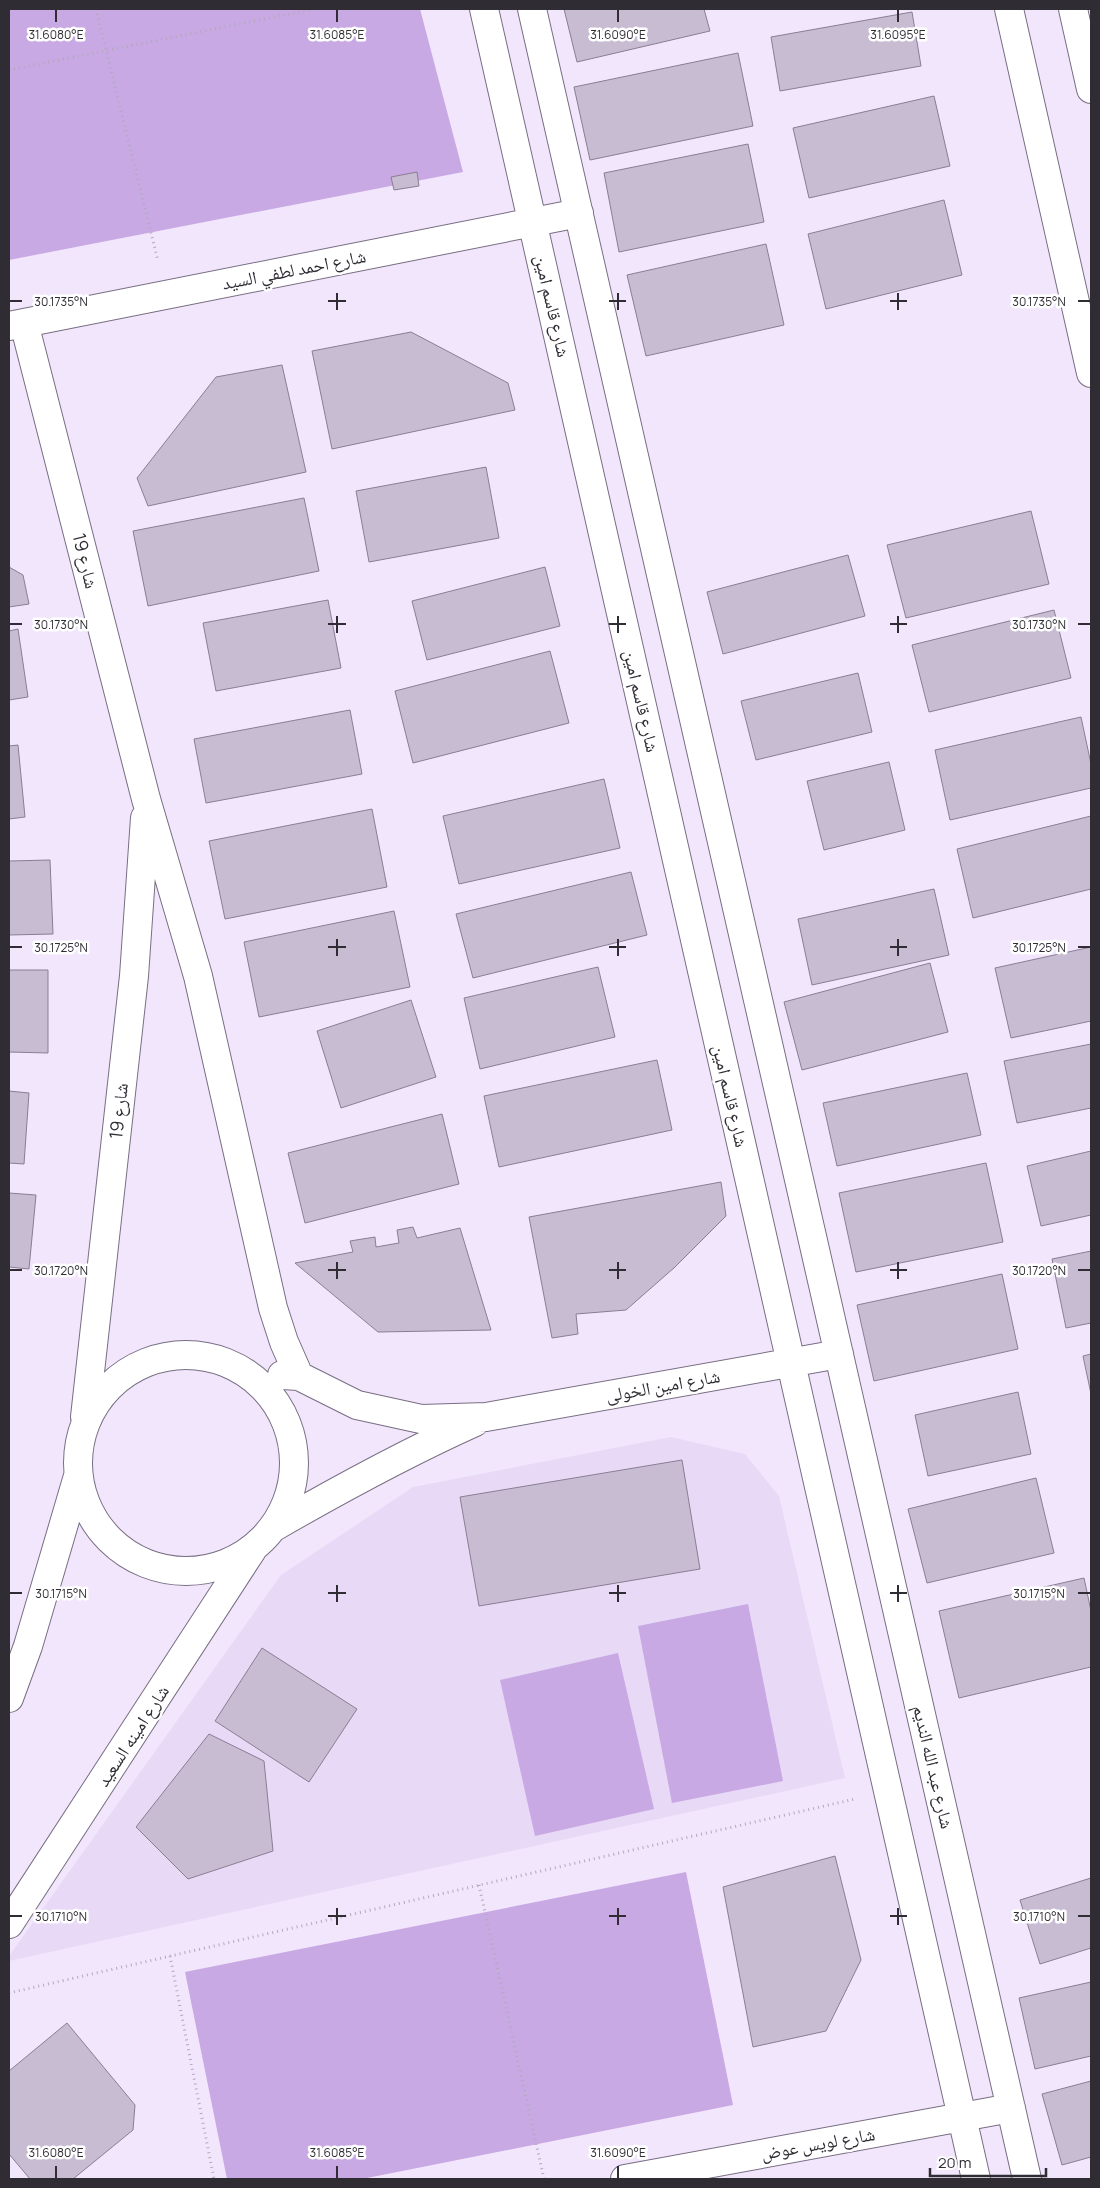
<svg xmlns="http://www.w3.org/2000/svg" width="1100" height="2188" font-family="Manrope,'Noto Naskh Arabic',sans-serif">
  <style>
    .built { fill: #e8d9f7 }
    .green { fill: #c8a9e3 }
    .building { fill: #c8bcd3; stroke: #897e93 }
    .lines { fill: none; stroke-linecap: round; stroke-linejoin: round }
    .minor-casing { stroke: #786e82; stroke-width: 30 }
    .tertiary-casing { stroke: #786e82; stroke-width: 30 }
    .path { stroke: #b2a9bb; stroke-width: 3; stroke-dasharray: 1 4; stroke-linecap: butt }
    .minor { stroke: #fff; stroke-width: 28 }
    .tertiary { stroke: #fff; stroke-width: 28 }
    .ticks { fill: none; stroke: #302c34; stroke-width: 2 }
    .labels { text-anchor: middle; stroke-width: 5; stroke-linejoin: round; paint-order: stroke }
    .street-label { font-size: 18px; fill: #302c34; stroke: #fff }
    .ticks-label { font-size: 12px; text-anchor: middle; fill: #302c34; stroke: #fff; stroke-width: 5; stroke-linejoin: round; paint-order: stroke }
  </style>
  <rect width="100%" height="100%" fill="#f2e6fd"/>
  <path class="built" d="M 671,1437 L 745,1454 L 779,1496 L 845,1778 L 9,1961 L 9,1956 L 281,1575 L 413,1487 Z"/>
  <path class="green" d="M 9,9 L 420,9 L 463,172 L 9,260 Z
    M 748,1604 L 783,1781 L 672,1803 L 638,1626 Z
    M 618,1653 L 654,1809 L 535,1836 L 500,1680 Z
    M 686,1872 L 733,2105 L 362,2179 L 227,2179 L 185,1972 Z"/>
  <path class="building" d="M 564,9 L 704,9 L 710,31 L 577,62 Z
    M 912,12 L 921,66 L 780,91 L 771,37 Z
    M 738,53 L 753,126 L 590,160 L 574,87 Z
    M 934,96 L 950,166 L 809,198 L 793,128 Z
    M 748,144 L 764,222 L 619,252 L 604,173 Z
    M 417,172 L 419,186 L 394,190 L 391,177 Z
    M 944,200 L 962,275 L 826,309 L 808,234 Z
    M 766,244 L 784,325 L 646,356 L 627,275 Z
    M 411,332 L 508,383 L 515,410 L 332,449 L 312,351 Z
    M 282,365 L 306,472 L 148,506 L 137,478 L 216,377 Z
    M 486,467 L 499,538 L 369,562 L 356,491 Z
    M 304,498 L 319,571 L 148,606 L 133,531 Z
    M 1031,511 L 1049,584 L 906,618 L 887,545 Z
    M 848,555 L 865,616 L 723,654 L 707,592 Z
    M 9,567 L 23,575 L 29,604 L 9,607 Z
    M 545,567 L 560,626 L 427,660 L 412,601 Z
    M 328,600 L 341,668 L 216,691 L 203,623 Z
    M 1054,610 L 1071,678 L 929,712 L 912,645 Z
    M 18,629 L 28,697 L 9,700 L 9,631 Z
    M 550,651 L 569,723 L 413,763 L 395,691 Z
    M 858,673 L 872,732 L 756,760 L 741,701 Z
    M 350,710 L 362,774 L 206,803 L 194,739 Z
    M 1081,717 L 1091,764 L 1091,788 L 950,820 L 935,750 Z
    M 18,745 L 25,817 L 9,819 L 9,746 Z
    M 889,762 L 905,830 L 824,850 L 807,781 Z
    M 604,779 L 620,848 L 459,884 L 443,816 Z
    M 372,809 L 387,887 L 225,919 L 209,841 Z
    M 1091,816 L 1091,889 L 973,918 L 957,849 Z
    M 50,860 L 53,934 L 9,935 L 9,861 Z
    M 631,872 L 647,935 L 473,978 L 456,914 Z
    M 934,889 L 949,955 L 812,985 L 798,919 Z
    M 394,911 L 410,987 L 259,1017 L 244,942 Z
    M 1091,947 L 1091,1021 L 1011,1038 L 995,968 Z
    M 930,963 L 948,1032 L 802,1070 L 784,1002 Z
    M 598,967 L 615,1037 L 480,1069 L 464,998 Z
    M 9,970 L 48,970 L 48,1053 L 9,1052 Z
    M 411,1000 L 436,1077 L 341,1108 L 317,1031 Z
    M 1091,1044 L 1091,1108 L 1017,1123 L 1004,1061 Z
    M 657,1060 L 672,1130 L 499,1167 L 484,1096 Z
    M 967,1073 L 981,1135 L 837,1166 L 823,1103 Z
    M 9,1091 L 29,1093 L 24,1164 L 9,1163 Z
    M 442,1114 L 459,1184 L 305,1223 L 288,1153 Z
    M 1091,1151 L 1091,1215 L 1041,1226 L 1027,1166 Z
    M 986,1163 L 1003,1242 L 856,1272 L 839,1193 Z
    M 721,1182 L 726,1216 L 675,1267 L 626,1310 L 576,1314 L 578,1334 L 552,1338 L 529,1217 Z
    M 9,1193 L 36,1195 L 29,1269 L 9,1267 Z
    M 413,1227 L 417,1238 L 460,1228 L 491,1330 L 378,1332 L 295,1263 L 353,1252 L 350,1241 L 375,1237 L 376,1247 L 399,1243 L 397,1230 Z
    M 1091,1251 L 1091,1323 L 1066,1328 L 1052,1259 Z
    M 1002,1274 L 1018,1349 L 874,1381 L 857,1305 Z
    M 1091,1354 L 1091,1394 L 1083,1356 Z
    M 1018,1392 L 1031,1454 L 928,1476 L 915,1415 Z
    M 682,1460 L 700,1569 L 479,1606 L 460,1497 Z
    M 1036,1478 L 1054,1553 L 927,1583 L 908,1509 Z
    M 1084,1578 L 1091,1611 L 1091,1667 L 959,1698 L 939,1611 Z
    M 262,1648 L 357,1709 L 309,1782 L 215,1721 Z
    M 209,1734 L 264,1761 L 273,1851 L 188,1879 L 136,1827 Z
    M 835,1856 L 861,1960 L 826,2031 L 753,2047 L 723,1887 Z
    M 1091,1878 L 1091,1948 L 1040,1964 L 1020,1900 Z
    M 1091,1982 L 1091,2056 L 1035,2069 L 1019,1998 Z
    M 67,2023 L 135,2105 L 133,2130 L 73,2179 L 30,2179 L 9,2154 L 9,2071 Z
    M 1091,2081 L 1091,2157 L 1062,2165 L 1042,2094 Z"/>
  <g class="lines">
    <g class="minor-casing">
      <path id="minor" d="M 484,9 L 976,2179
        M 532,9 L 1027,2179
        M 1009,9 L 1091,373
        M 24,323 L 146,799 L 198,976 L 273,1308 L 284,1342 L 299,1376
        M 9,326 L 579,213
        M78 1463a108 108 0 1 1 216 0a108 108 0 1 1-216 0Z
        M 282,1375 L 299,1376 L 357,1405 L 421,1419 L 486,1417 L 839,1354
        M 85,1417 L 134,976 L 145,818
        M 274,1527 C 340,1489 406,1453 475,1422
        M 9,1698 L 28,1646 L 78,1476
        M 9,1924 L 252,1550
        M 625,2179 L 1011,2108"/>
    </g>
    <g class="tertiary-casing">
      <path id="tertiary" d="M 1073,9 L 1091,89"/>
    </g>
    <path class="path" d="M 96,9 L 158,261
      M 9,70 L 314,9
      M 479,1885 L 544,2179
      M 170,1956 L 214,2179
      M 9,1993 L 855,1799"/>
    <use href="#minor" class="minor"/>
    <use href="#tertiary" class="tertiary"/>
  </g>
  <path class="ticks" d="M 56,10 L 56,22M 337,10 L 337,22M 618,10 L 618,22M 898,10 L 898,22M 337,293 L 337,310M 618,293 L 618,310M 898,293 L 898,310M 10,301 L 22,301M 328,301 L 346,301M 609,301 L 626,301M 890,301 L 907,301M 1078,301 L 1090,301M 337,616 L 337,633M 618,616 L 618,633M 898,616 L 898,633M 10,624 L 22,624M 328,624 L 346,624M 609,624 L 626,624M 890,624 L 907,624M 1078,624 L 1090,624M 337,939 L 337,956M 618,939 L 618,956M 898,939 L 898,956M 10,947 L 22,947M 328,947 L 346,947M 609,947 L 626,947M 890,947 L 907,947M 1078,947 L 1090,947M 337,1262 L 337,1279M 618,1262 L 618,1279M 898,1262 L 898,1279M 10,1270 L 22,1270M 328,1270 L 346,1270M 609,1270 L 626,1270M 890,1270 L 907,1270M 1078,1270 L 1090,1270M 337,1585 L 337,1602M 618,1585 L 618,1602M 898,1585 L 898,1602M 10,1593 L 22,1593M 328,1593 L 346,1593M 609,1593 L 626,1593M 890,1593 L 907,1593M 1078,1593 L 1090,1593M 337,1908 L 337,1925M 618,1908 L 618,1925M 898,1908 L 898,1925M 10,1916 L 22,1916M 328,1916 L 346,1916M 609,1916 L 626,1916M 890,1916 L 907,1916M 1078,1916 L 1090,1916M 56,2166 L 56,2178M 337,2166 L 337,2178M 618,2166 L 618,2178"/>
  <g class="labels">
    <g class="street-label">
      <text transform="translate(294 270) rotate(-11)" y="6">شارع احمد لطفي السيد</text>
      <text transform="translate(552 306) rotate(77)" y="6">شارع قاسم امين</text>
      <text transform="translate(85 561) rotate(76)" y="6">شارع 19</text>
      <text transform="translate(641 701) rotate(77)" y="6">شارع قاسم امين</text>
      <text transform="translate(730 1096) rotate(77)" y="6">شارع قاسم امين</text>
      <text transform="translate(119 1111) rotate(-84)" y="6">شارع 19</text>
      <text transform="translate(663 1386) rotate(-10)" y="6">شارع امين الخولى</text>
      <text transform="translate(133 1736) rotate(-57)" y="6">شارع امينه السعيد</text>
      <text transform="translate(933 1767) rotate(77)" y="6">شارع عبد الله النديم</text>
      <text transform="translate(818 2144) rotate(-10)" y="6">شارع لويس عوض</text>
    </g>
  </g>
  <g class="ticks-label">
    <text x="56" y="39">31.6080°E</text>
    <text x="337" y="39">31.6085°E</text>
    <text x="618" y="39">31.6090°E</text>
    <text x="898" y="39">31.6095°E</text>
    <text x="61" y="306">30.1735°N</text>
    <text x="1039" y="306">30.1735°N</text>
    <text x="61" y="629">30.1730°N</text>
    <text x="1039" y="629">30.1730°N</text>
    <text x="61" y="952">30.1725°N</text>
    <text x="1039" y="952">30.1725°N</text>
    <text x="61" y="1275">30.1720°N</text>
    <text x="1039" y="1275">30.1720°N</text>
    <text x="61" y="1598">30.1715°N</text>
    <text x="1039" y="1598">30.1715°N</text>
    <text x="61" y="1921">30.1710°N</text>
    <text x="1039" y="1921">30.1710°N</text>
    <text x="56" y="2157">31.6080°E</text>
    <text x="337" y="2157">31.6085°E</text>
    <text x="618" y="2157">31.6090°E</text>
  </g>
  <rect width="1100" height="2188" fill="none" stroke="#302c34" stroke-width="20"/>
  <path d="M930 2168v8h116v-8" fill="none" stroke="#302c34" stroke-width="2.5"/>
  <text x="938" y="2168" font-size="15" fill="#302c34" stroke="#ffffff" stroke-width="4" paint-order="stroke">20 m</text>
</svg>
